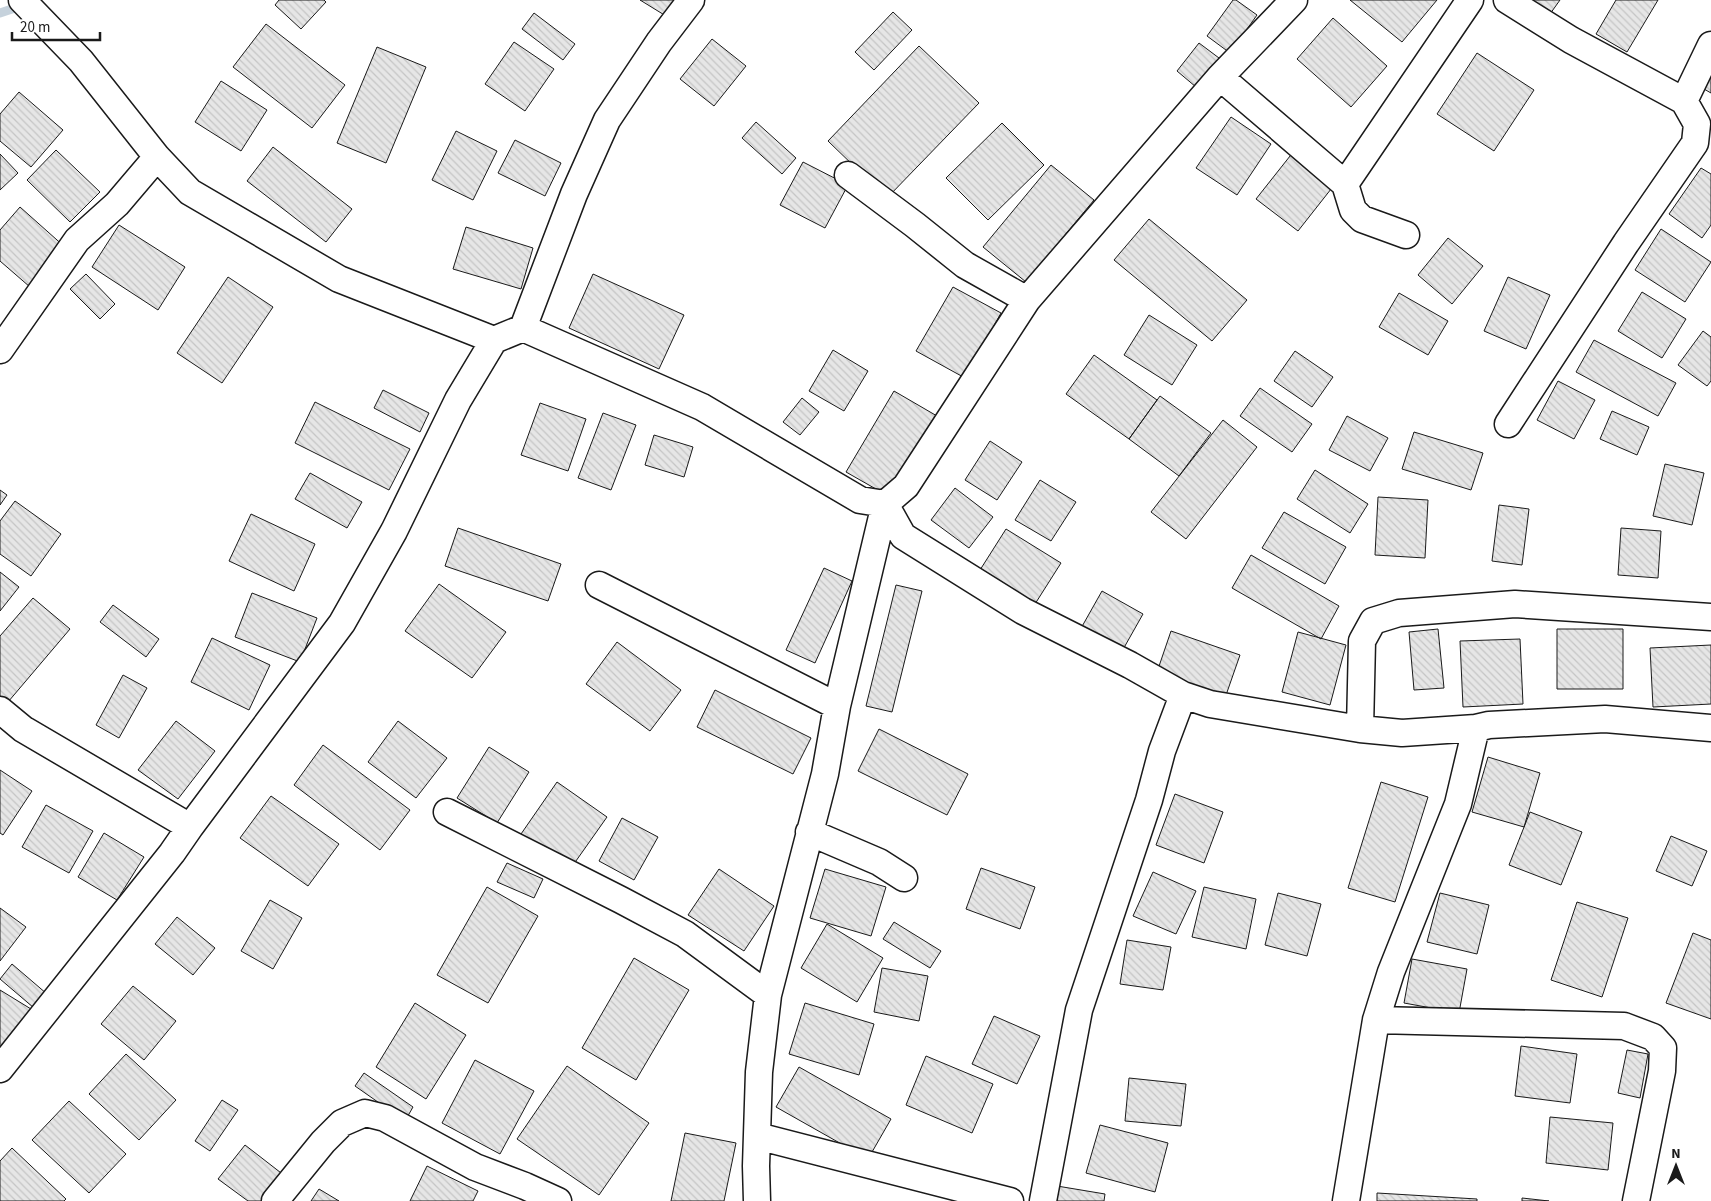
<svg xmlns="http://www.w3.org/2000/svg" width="1711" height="1201" font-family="'Source Sans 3',sans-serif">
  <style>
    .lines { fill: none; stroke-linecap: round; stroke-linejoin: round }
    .stream { stroke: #c6d2dc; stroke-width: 9 }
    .building { fill: url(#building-back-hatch); stroke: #1a1a1a }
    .street-casing { stroke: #1a1a1a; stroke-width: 29 }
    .street { stroke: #fff; stroke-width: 26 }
  </style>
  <defs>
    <pattern id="building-back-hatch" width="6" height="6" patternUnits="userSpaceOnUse" patternTransform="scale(1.25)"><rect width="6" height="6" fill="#e6e6e6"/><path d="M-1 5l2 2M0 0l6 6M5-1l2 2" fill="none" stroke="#c5c5c5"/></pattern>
  </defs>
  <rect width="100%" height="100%" fill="#fff"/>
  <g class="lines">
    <path class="stream" d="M 0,13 L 24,5"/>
  </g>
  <path class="building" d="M 279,0 L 324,0 L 326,2 L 301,29 L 275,5 Z
    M 640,0 L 676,0 L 666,16 Z
    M 1233,0 L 1236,0 L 1257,15 L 1230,53 L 1207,36 Z
    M 1350,0 L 1437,0 L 1402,42 Z
    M 1529,0 L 1560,0 L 1550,14 Z
    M 1616,0 L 1658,0 L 1627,52 L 1596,34 Z
    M 893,12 L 912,30 L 874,70 L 855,52 Z
    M 534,13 L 575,44 L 563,60 L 522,29 Z
    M 1333,18 L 1387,66 L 1351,107 L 1297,59 Z
    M 266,24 L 345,85 L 312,128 L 233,67 Z
    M 712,39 L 746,66 L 714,106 L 680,79 Z
    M 514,42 L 554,69 L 525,111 L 485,84 Z
    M 1199,43 L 1219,58 L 1196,87 L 1177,71 Z
    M 919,46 L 979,103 L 887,198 L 828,141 Z
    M 377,47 L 426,67 L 386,163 L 337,143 Z
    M 1477,53 L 1534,90 L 1494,151 L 1437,114 Z
    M 1711,61 L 1711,93 L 1697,85 Z
    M 221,81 L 267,110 L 241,151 L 195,122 Z
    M 19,92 L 63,130 L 31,167 L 0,141 L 0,114 Z
    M 1231,117 L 1271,144 L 1237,195 L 1196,168 Z
    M 756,122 L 796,158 L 782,174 L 742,138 Z
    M 1002,123 L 1044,165 L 988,220 L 946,178 Z
    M 456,131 L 497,151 L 473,200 L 432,180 Z
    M 515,140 L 561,163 L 545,196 L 498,173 Z
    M 273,147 L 352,209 L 326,242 L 247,181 Z
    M 56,150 L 100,192 L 70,222 L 27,180 Z
    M 1294,151 L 1335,184 L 1298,231 L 1256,199 Z
    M 0,154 L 18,173 L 0,190 Z
    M 803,162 L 848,185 L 825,228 L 780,205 Z
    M 1051,165 L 1094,200 L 1026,282 L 983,247 Z
    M 1701,168 L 1711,174 L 1711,225 L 1702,238 L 1669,214 Z
    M 20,207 L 66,248 L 30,287 L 0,261 L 0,230 Z
    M 1149,219 L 1247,300 L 1212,341 L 1114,260 Z
    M 119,225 L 185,267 L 158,310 L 92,267 Z
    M 466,227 L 533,248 L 521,289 L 453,269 Z
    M 1661,229 L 1711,262 L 1685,302 L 1635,270 Z
    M 1448,238 L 1483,266 L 1452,304 L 1418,275 Z
    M 86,274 L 115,304 L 100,319 L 70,289 Z
    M 593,274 L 684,315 L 659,369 L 569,328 Z
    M 228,277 L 273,307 L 222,383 L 177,353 Z
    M 1508,277 L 1550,295 L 1526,349 L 1484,331 Z
    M 953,287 L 1001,313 L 965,378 L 916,351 Z
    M 1642,292 L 1686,319 L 1662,358 L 1618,331 Z
    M 1399,293 L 1448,321 L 1428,355 L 1379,327 Z
    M 1149,315 L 1197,345 L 1172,385 L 1124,355 Z
    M 1703,331 L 1711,337 L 1711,381 L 1707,386 L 1678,365 Z
    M 1594,340 L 1676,383 L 1658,416 L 1576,372 Z
    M 833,350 L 868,371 L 844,411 L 809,391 Z
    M 1295,351 L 1333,377 L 1312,407 L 1274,381 Z
    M 1094,355 L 1157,400 L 1129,439 L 1066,394 Z
    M 1558,381 L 1595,400 L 1574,439 L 1537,420 Z
    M 1260,388 L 1312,424 L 1292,452 L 1240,416 Z
    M 383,390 L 429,413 L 420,432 L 374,408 Z
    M 894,391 L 937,416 L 890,497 L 846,472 Z
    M 1160,396 L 1211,433 L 1179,476 L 1129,439 Z
    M 802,398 L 819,412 L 800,435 L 783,422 Z
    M 315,402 L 410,449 L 389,490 L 295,443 Z
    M 540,403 L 586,419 L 568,471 L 521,455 Z
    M 1612,411 L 1649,427 L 1637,455 L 1600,439 Z
    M 603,413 L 636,425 L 611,490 L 578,478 Z
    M 1347,416 L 1388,438 L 1370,471 L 1329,450 Z
    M 1223,420 L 1257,447 L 1186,539 L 1151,512 Z
    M 1414,432 L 1483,453 L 1471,490 L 1402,469 Z
    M 654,435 L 693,447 L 684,477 L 645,465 Z
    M 990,441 L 1022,462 L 997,500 L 965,480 Z
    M 1665,464 L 1704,473 L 1692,525 L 1653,516 Z
    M 1315,470 L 1368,504 L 1350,533 L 1297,499 Z
    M 310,473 L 362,502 L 347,528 L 295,499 Z
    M 1040,480 L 1076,502 L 1051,541 L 1015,520 Z
    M 955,488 L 993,517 L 969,548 L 931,520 Z
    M 0,490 L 7,495 L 0,505 Z
    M 1378,497 L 1428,500 L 1425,558 L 1375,555 Z
    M 15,501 L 61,534 L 31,576 L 0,554 L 0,521 Z
    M 1499,505 L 1529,509 L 1522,565 L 1492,561 Z
    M 1284,512 L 1346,547 L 1325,584 L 1262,548 Z
    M 251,514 L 315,544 L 294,591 L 229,561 Z
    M 458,528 L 561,564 L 548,601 L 445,566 Z
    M 1621,528 L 1661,531 L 1658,578 L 1618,575 Z
    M 1006,529 L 1061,563 L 1035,604 L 980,570 Z
    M 1251,555 L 1339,606 L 1321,639 L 1232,588 Z
    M 824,568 L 852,581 L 815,663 L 786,650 Z
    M 0,572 L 19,587 L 0,611 Z
    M 439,584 L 506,632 L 472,678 L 405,631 Z
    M 896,585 L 922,591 L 892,712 L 866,706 Z
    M 1102,591 L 1143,614 L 1121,653 L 1080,630 Z
    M 252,593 L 317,618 L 300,662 L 235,637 Z
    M 33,598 L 70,629 L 8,702 L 0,696 L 0,636 Z
    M 113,605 L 159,639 L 146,657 L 100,622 Z
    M 1438,629 L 1444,688 L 1414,690 L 1409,632 Z
    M 1557,629 L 1623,629 L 1623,689 L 1557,689 Z
    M 1171,631 L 1240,655 L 1225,698 L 1156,675 Z
    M 1298,632 L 1346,645 L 1330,705 L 1282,692 Z
    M 212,638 L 270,665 L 249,710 L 191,682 Z
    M 1520,639 L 1523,704 L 1463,707 L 1460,641 Z
    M 617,642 L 681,690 L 650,731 L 586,684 Z
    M 1711,645 L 1711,704 L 1653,707 L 1650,648 Z
    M 123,675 L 147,688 L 119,738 L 96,725 Z
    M 715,690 L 811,738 L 793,774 L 697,727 Z
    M 176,721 L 215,751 L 178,799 L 138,770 Z
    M 398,721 L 447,758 L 416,798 L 368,762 Z
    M 879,729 L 968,774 L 947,815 L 858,771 Z
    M 323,745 L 410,810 L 380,850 L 294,785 Z
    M 489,747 L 529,772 L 497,823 L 457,798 Z
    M 1488,757 L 1540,773 L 1524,827 L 1472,812 Z
    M 0,770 L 32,791 L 3,835 L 0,833 Z
    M 557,782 L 607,817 L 571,868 L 521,834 Z
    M 1381,782 L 1428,797 L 1395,902 L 1348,888 Z
    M 1175,794 L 1223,812 L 1204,863 L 1156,845 Z
    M 271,796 L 339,844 L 308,886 L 240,838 Z
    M 46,805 L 93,831 L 69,873 L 22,847 Z
    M 1530,812 L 1582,832 L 1561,885 L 1509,865 Z
    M 622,818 L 658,837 L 634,880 L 599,861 Z
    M 104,833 L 144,857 L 117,900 L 78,877 Z
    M 1671,836 L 1707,851 L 1692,886 L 1656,871 Z
    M 507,863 L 543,879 L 534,898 L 497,882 Z
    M 981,868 L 1035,887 L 1020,929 L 966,909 Z
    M 719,869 L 774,906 L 744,951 L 688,915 Z
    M 825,869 L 886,887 L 871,936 L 810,918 Z
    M 1153,872 L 1196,891 L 1176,934 L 1133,916 Z
    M 487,887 L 538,916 L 488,1003 L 437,975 Z
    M 1204,887 L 1256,899 L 1246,949 L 1192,937 Z
    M 1278,893 L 1321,904 L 1307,956 L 1265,945 Z
    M 1440,893 L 1489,905 L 1477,954 L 1427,942 Z
    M 270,900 L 302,918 L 273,969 L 241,951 Z
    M 1577,902 L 1628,918 L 1602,997 L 1551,980 Z
    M 0,908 L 26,927 L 0,961 Z
    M 177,917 L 215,948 L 193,975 L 155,944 Z
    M 894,922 L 941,951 L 930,968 L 883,939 Z
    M 827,924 L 883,958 L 857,1002 L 801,968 Z
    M 1693,933 L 1711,940 L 1711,1019 L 1666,1003 Z
    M 1127,940 L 1171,947 L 1163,990 L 1120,984 Z
    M 634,958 L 689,990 L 636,1080 L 582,1048 Z
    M 1412,959 L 1467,969 L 1459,1013 L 1404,1003 Z
    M 12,964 L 47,994 L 34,1008 L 0,979 Z
    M 882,968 L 928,976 L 919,1021 L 874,1012 Z
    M 133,986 L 176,1021 L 144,1060 L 101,1024 Z
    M 0,990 L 31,1009 L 4,1050 L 0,1047 Z
    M 415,1003 L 466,1035 L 426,1099 L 376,1067 Z
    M 805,1003 L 874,1024 L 859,1075 L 789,1054 Z
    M 994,1016 L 1040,1036 L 1017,1084 L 972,1064 Z
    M 1521,1046 L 1577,1054 L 1570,1103 L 1515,1096 Z
    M 1627,1050 L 1648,1054 L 1640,1098 L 1618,1093 Z
    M 126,1054 L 176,1100 L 139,1140 L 89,1094 Z
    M 926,1056 L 993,1084 L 972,1133 L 906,1105 Z
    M 475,1060 L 534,1091 L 500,1154 L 442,1123 Z
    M 567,1066 L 649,1123 L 599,1195 L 517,1139 Z
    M 799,1067 L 891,1119 L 868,1159 L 776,1107 Z
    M 364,1073 L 413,1107 L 405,1121 L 355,1086 Z
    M 1129,1078 L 1186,1084 L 1181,1126 L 1125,1121 Z
    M 222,1100 L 238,1110 L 210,1151 L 195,1141 Z
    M 69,1101 L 126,1154 L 89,1193 L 32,1140 Z
    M 1550,1117 L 1613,1123 L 1608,1170 L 1546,1163 Z
    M 1100,1125 L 1168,1143 L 1155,1192 L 1086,1173 Z
    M 685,1133 L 736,1143 L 724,1201 L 671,1201 Z
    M 245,1145 L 285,1176 L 266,1201 L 248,1201 L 218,1179 Z
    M 12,1148 L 66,1199 L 64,1201 L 0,1201 L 0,1161 Z
    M 427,1166 L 478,1191 L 473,1201 L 410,1201 Z
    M 1051,1185 L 1105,1194 L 1104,1201 L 1048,1201 Z
    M 319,1189 L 339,1201 L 311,1201 Z
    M 1377,1193 L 1477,1199 L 1477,1201 L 1377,1201 Z
    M 1522,1198 L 1549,1201 L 1522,1201 Z"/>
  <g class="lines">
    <g class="street-casing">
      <path id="street" d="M 22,0 L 81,61 L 157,157 L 190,192 L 339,279 L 494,340
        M 1507,0 L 1571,40 L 1684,101 L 1697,124 L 1695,143 L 1626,243 L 1508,424
        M 1220,77 L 1345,184 L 1353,210 L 1362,219 L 1406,235
        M 1684,101 L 1711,45
        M 848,175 L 915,225 L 965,265 L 1027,300
        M 1345,184 L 1470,0
        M 523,328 L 574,194 L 607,120 L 659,42 L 691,0
        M 0,350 L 77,240 L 117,204 L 157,157
        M 885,504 L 903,536 L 1023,611 L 1130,665 L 1183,695 L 1210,704 L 1360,729 L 1402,733 L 1476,728 L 1489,725 L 1605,719 L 1711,728
        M 599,585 L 837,706
        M 0,710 L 23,729 L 190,827
        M 1360,729 L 1362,641 L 1373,621 L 1399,613 L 1515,604 L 1711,617
        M 447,812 L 621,900 L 685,934 L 768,995
        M 809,832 L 879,862 L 904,878
        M 1376,1020 L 1624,1026 L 1653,1037 L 1663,1048 L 1662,1071 L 1636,1201
        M 0,1069 L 172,853 L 190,827 L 342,623 L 394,531 L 458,400 L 494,340 L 523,328 L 702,407 L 860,500 L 885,504 L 906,486 L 1027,300 L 1220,77 L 1294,0
        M 757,1136 L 1010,1201
        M 275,1201 L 323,1142 L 342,1123 L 365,1113 L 385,1118 L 475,1167 L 525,1186 L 558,1201
        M 757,1201 L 756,1166 L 759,1072 L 768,995 L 825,774 L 837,706 L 885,504
        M 1043,1201 L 1079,1010 L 1149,800 L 1162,751 L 1183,695
        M 1346,1201 L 1376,1020 L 1391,972 L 1458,804 L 1476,728"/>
    </g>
    <use href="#street" class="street"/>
  </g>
  <g transform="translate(1676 1166)" stroke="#ffffff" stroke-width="4" paint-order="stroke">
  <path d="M0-4L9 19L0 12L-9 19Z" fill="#1a1a1a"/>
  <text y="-8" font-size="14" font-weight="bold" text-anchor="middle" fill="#1a1a1a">N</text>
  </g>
  <path d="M12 32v8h88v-8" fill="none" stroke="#1a1a1a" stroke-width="2.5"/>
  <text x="20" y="32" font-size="15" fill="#1a1a1a" stroke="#ffffff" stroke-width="4" paint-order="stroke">20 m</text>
</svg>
